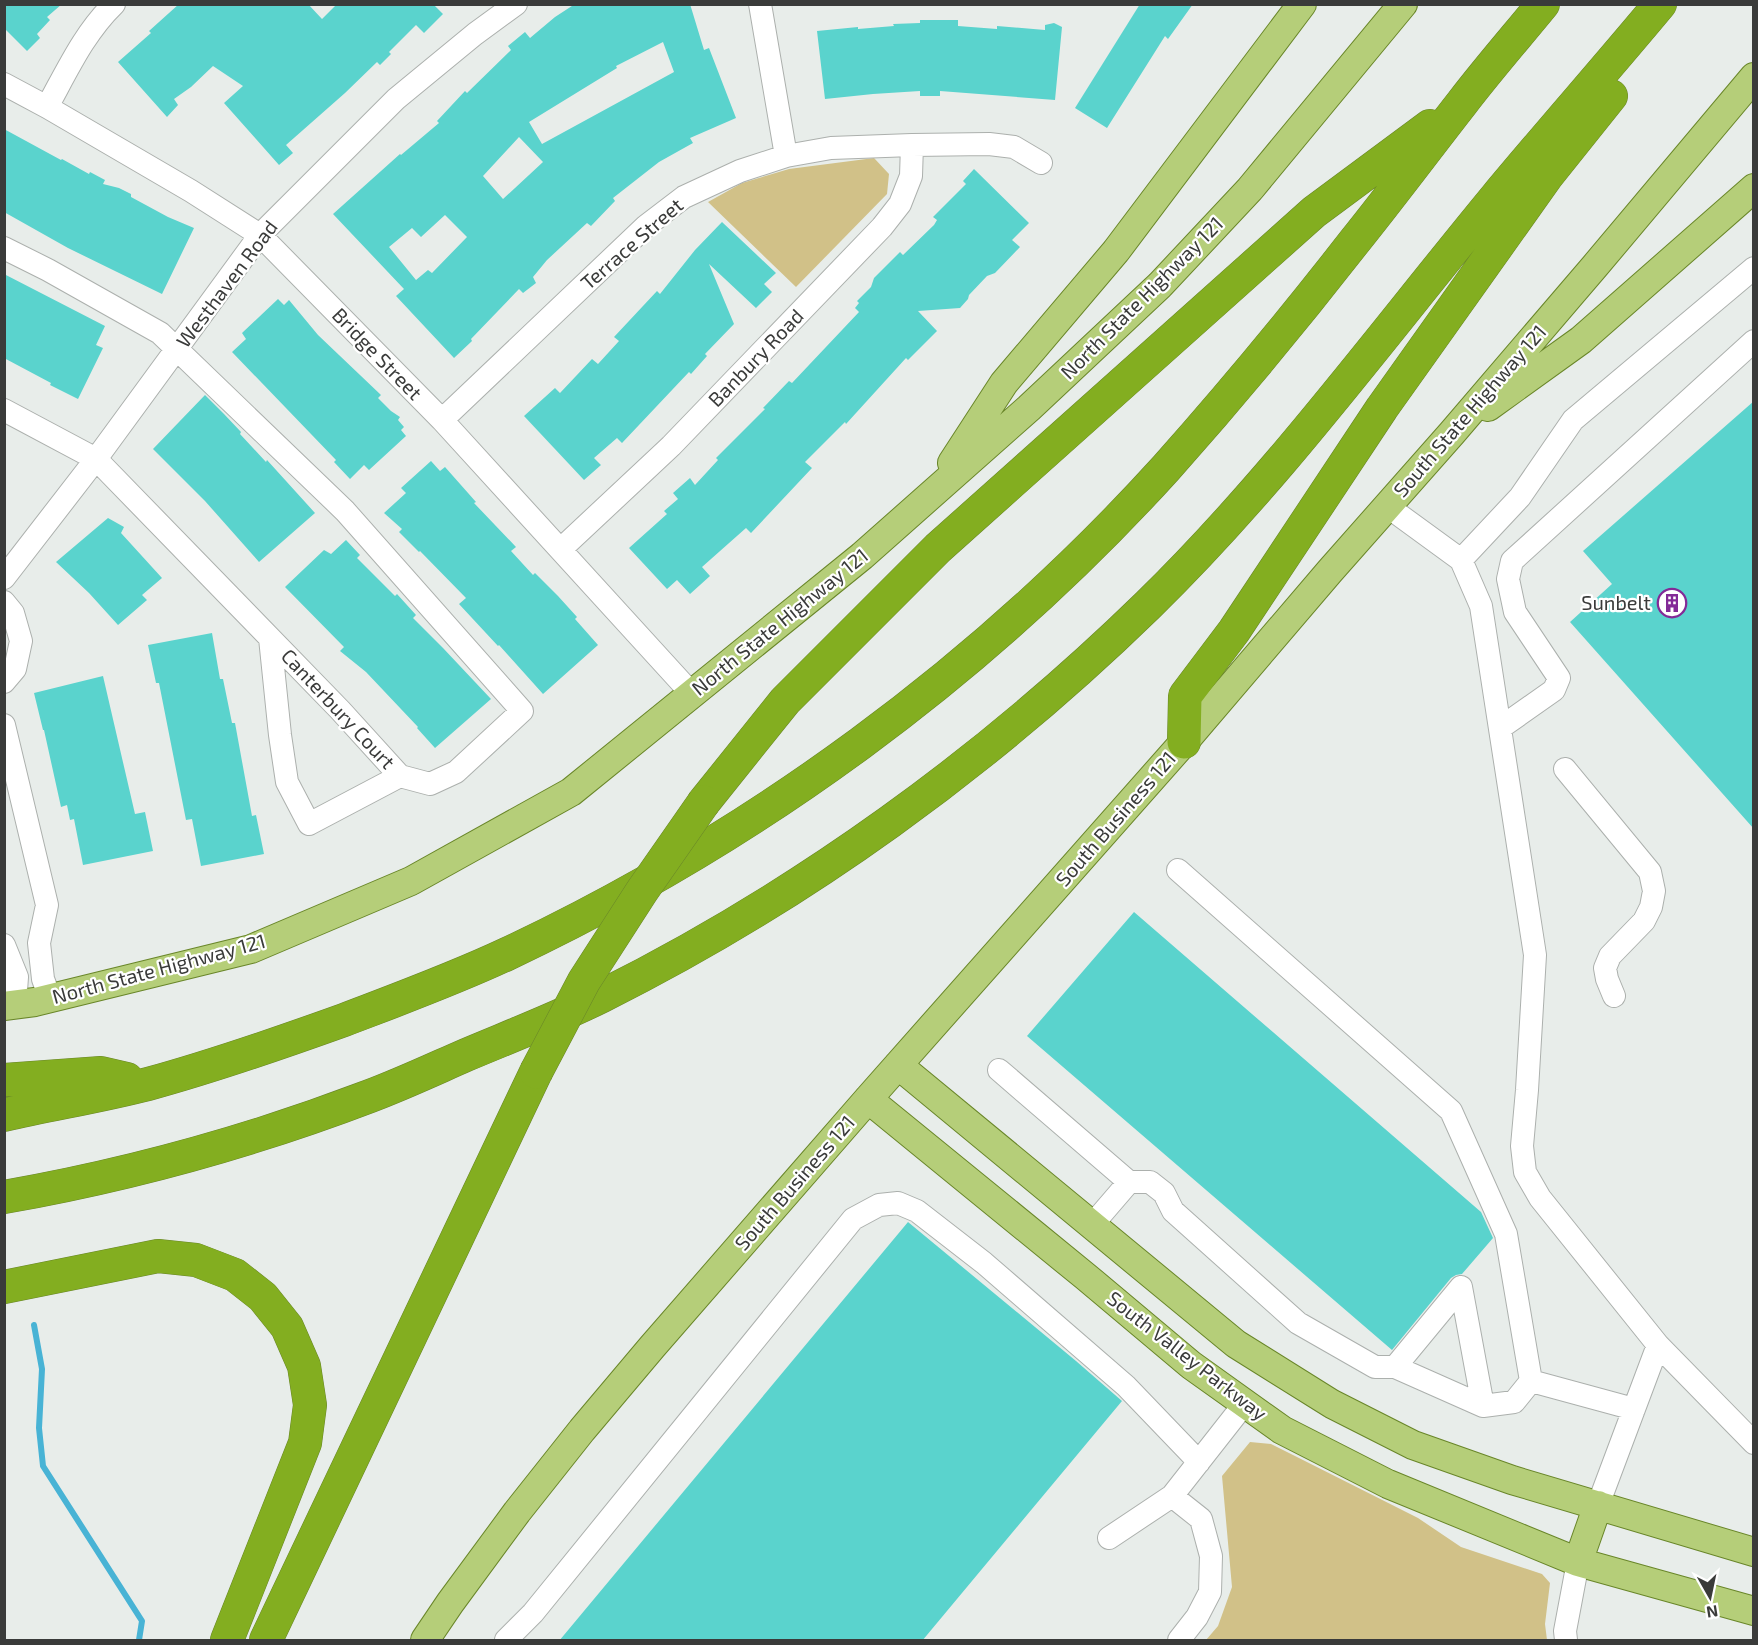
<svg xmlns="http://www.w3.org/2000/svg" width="1758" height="1645" font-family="'Exo 2',sans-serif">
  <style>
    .green { fill: #d1c188 }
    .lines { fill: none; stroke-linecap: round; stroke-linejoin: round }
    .stream { stroke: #48b3d5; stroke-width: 6 }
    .building { fill: #5ad3cd; fill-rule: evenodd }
    .minor-casing { stroke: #acb0ad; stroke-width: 24 }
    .major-casing { stroke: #698629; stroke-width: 30 }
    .highway-casing { stroke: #698629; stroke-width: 34 }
    .minor { stroke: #fff; stroke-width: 22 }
    .major { stroke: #b5ce79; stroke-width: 28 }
    .highway { stroke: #83ae20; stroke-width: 33 }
    .highway-bridge-casing { stroke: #698629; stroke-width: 34; stroke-linecap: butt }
    .highway-bridge { stroke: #83ae20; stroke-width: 33 }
    .labels { text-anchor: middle; stroke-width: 4.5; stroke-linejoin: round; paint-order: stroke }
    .street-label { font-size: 20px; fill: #3a3b3a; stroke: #fff }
    .poi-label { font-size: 20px; fill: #3a3b3a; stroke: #fff; text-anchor: end }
  </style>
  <rect width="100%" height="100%" fill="#e8edea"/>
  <path class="green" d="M 874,158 L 889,174 L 887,194 L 796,287 L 708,202 L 742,183 L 789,169 Z
    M 1250,1442 L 1271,1444 L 1295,1456 L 1418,1518 L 1461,1547 L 1542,1574 L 1550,1583 L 1545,1624 L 1547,1640 L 1206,1640 L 1218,1626 L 1232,1587 L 1222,1476 Z"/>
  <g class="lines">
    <path class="stream" d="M 34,1325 L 42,1369 L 39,1428 L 43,1466 L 142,1621 L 139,1640"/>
  </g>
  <path class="building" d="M 4,4 L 62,4 L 47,17 L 50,20 L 37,34 L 40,38 L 27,51 L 4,28 Z
    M 179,4 L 308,4 L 322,19 L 337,4 L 433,4 L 443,14 L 424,33 L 416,25 L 389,52 L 391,54 L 380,65 L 377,62 L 345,93 L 286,145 L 293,153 L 279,165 L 224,103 L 243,86 L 213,66 L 191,87 L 174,99 L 178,105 L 167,117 L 118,62 L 151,33 L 149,31 Z
    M 575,4 L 690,4 L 704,50 L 709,48 L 736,118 L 690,138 L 693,143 L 659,162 L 613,198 L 615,201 L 591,226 L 587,223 L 547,260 L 533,277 L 536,283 L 523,293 L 519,289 L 471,339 L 472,341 L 454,358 L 396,296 L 404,289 L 333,214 L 400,154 L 401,155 L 439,123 L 437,121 L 465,91 L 467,93 L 511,50 L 508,46 L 525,32 L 530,38 L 555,17 ZM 663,42 L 674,72 L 542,144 L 529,122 L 617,68 L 616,66 ZM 519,137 L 543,162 L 503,199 L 483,176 ZM 445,215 L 467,237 L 432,273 L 428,270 L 416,280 L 389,247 L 412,228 L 421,237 Z
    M 1140,4 L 1193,4 L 1168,39 L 1165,36 L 1107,128 L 1075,108 Z
    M 920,20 L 958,20 L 958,26 L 997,29 L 997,26 L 1045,30 L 1045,25 L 1054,23 L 1062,27 L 1055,100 L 940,91 L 940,96 L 920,96 L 920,91 L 873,94 L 825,99 L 817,31 L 858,27 L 858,29 L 894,26 L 893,24 L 920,23 Z
    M 4,129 L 61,160 L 62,159 L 89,174 L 90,172 L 105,180 L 103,184 L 119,188 L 131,194 L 131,197 L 168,217 L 194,228 L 162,294 L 68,248 L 4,212 Z
    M 974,169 L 1029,223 L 1012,240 L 1020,247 L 995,273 L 987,276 L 969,295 L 968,299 L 960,308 L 918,311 L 937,331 L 908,360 L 906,358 L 846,424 L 845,422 L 805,462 L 812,468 L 751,533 L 746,528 L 702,567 L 710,576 L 690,594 L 677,580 L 667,589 L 629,548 L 667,514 L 664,511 L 678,499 L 673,493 L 690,478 L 695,485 L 718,460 L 716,458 L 765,409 L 763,408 L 789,381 L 792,383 L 859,312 L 855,308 L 859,303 L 857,301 L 871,287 L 874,278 L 900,252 L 903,255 L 934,225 L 937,220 L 933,217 L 966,184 L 963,181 Z
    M 722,222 L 776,273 L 764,284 L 772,292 L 756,308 L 709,264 L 734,324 L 705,354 L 707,356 L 691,374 L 689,372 L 622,443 L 617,438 L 594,458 L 601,465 L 584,480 L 524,416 L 555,388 L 560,393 L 592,359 L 598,364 L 619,341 L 614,337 L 657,291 L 660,294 L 695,250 Z
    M 4,274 L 105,326 L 96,345 L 103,348 L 78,399 L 50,385 L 51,383 L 4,358 Z
    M 278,299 L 284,305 L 289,300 L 318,335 L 381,395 L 378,398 L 391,411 L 400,417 L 398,420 L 404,427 L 401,430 L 406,436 L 369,470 L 364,465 L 350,479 L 334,462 L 336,460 L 232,352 L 246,339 L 242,333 Z
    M 205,395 L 224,414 L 241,432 L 240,434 L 266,462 L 267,460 L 315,513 L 259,562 L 205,501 L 153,449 Z
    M 1754,401 L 1754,829 L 1570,622 L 1612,584 L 1583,551 Z
    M 431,461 L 440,471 L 445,467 L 476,502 L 474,503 L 516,547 L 511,551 L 533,575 L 535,573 L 558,596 L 577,617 L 575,619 L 598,645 L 543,694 L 499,645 L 498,646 L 459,604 L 466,598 L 420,551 L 419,552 L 399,532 L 402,529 L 384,513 L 406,493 L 401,488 Z
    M 108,518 L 124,527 L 121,533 L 162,578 L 142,595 L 147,600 L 118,625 L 89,593 L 56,562 Z
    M 346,540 L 360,555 L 357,558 L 395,596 L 397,594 L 416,615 L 413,618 L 443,648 L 491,699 L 435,748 L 417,728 L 418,727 L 366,672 L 340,651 L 344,647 L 285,587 L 324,550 L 331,554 Z
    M 212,633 L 220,679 L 223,679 L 232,723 L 235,723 L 252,816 L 256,815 L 264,854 L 201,866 L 192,819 L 186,820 L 159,683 L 156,683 L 148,645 Z
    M 103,676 L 135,814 L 145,812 L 153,851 L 83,865 L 74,819 L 70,820 L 67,805 L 61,807 L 44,730 L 43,730 L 34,693 Z
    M 1134,912 L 1481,1212 L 1493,1238 L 1462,1274 L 1456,1275 L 1451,1278 L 1392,1350 L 1027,1036 Z
    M 908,1222 L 1076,1361 L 1122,1401 L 922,1641 L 559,1641 Z"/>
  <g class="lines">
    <g class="minor-casing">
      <path id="minor" d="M 760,4 L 786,156
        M 4,84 L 47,107 L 191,191 L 260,235 L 442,420 L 692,694
        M 47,107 C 67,71 84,33 114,4
        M 4,248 L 48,270 L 160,333 L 345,511 L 522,711 L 456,772 L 430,784 L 400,776
        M 4,410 L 96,459 L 340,710 L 400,776
        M 442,420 L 646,226 L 684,197 L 740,171 L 786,156 L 831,148 L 912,145 L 989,144 L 1014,147 L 1041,163
        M 1387,506 L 1461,560 L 1481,606 L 1535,955 L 1527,1090 L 1522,1146 L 1525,1172 L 1540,1198 L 1658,1345 L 1598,1505
        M 561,549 L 671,446 L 882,227 L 900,204 L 911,176 L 912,145
        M 1461,560 L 1520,497 L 1573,420 L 1754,268
        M 4,578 L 96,459 L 260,235 L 396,99 L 475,34 L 516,4
        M 4,602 L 13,613 L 21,641 L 15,669 L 4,682
        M 270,638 L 280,735 L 287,782 L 309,824 L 400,776
        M 4,725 L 47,905 L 39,943 L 43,979 L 50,998
        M 1500,728 L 1554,690 L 1559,678 L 1515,612 L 1508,579 L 1512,561 L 1754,341
        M 1565,769 L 1650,872 L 1654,891 L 1651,907 L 1644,921 L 1610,956 L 1605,968 L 1607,979 L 1614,996
        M 1178,870 L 1451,1111 L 1506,1234 L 1531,1381 L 1634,1409
        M 4,945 L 17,977 L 15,1005
        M 999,1070 L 1129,1182
        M 1092,1225 L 1129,1182 L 1150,1182 L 1164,1193 L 1173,1211 L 1298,1323 L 1375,1367 L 1395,1367 L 1483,1406 L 1514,1402 L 1531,1381
        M 1461,1287 L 1483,1406
        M 1658,1345 L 1754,1443
        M 1395,1367 L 1461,1287
        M 1109,1538 L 1172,1496
        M 506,1640 L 533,1613 L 853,1219 L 879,1205 L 898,1203 L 917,1211 L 984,1263 L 1126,1386 L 1199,1462
        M 1179,1640 L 1197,1617 L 1210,1592 L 1211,1556 L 1201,1519 L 1172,1496 L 1245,1403
        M 1566,1640 L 1565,1631 L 1578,1562"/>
    </g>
    <g class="major-casing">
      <path id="major" d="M 1488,407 L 1581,340 L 1754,188
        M 952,463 L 1004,383 L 1116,251 L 1302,4
        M 4,1006 L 35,1002 L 251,949 L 411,881 L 571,792 L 862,556 L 1029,408 L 1160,285 L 1250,189 L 1403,4
        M 898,1065 L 1236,1344 L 1332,1404 L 1413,1445 L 1512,1480 L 1754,1552
        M 868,1099 L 1085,1276 L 1191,1365 L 1282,1430 L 1388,1484 L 1578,1562 L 1754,1611
        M 1578,1562 L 1598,1505
        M 425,1640 L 450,1603 L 517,1512 L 582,1430 L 652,1347 L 868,1099 L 1184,742 L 1330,571 L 1452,433 L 1595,266 L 1754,77"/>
    </g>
    <g class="highway-casing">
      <path id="highway" d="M 1184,742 L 1185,696 L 1234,631 L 1382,408 L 1547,176 L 1611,96
        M 704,802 L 785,701 L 938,548 L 1314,212 L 1430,126
        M 4,1080 L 101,1073 L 127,1079
        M 4,1115 C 52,1104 101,1096 148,1084 C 214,1066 280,1043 344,1020 C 399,999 454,979 507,954 C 755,837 982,671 1166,468 C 1231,395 1294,319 1354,242 C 1391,196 1426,149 1462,103 C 1488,69 1516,37 1543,4
        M 4,1197 C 129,1175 252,1141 370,1096 C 402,1084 434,1069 466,1055 C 511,1036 558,1018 602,996 C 802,896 987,762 1148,605 C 1276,480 1382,335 1496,197 C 1550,132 1606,69 1660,4
        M 4,1287 L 158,1256 L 196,1260 L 235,1275 L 263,1297 L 287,1327 L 304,1366 L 310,1405 L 305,1443 L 227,1640
        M 266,1640 L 536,1072"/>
    </g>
    <use href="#minor" class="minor"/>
    <use href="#major" class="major"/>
    <use href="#highway" class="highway"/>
    <g class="highway-bridge-casing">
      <path id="highway-bridge" d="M 536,1072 L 584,981 L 642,891 L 704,802"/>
    </g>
    <use href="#highway-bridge" class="highway-bridge"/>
  </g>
  <defs>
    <g id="building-ring" transform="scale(1.5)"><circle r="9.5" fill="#fff" stroke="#832a97" stroke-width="1.5"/><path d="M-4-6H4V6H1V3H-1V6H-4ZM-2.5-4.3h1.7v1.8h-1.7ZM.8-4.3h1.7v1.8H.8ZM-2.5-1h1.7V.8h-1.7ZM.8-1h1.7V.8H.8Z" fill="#832a97"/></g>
  </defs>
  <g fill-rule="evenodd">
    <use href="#building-ring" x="1672" y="603"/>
  </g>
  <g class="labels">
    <g class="street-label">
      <text transform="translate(632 244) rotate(-41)" y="7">Terrace Street</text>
      <text transform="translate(227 284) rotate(-53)" y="7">Westhaven Road</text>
      <text transform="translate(1142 298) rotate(-45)" y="7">North State Highway 121</text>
      <text transform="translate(377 354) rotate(46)" y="7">Bridge Street</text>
      <text transform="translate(756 358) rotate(-46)" y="7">Banbury Road</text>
      <text transform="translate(1470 411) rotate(-49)" y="7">South State Highway 121</text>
      <text transform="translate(780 622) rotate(-39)" y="7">North State Highway 121</text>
      <text transform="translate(338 709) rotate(47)" y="7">Canterbury Court</text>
      <text transform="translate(1116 819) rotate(-49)" y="7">South Business 121</text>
      <text transform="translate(159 969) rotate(-15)" y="7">North State Highway 121</text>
      <text transform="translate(795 1183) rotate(-49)" y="7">South Business 121</text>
      <text transform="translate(1187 1356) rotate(38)" y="7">South Valley Parkway</text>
    </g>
    <g class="poi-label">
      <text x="1651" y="610">Sunbelt</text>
    </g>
  </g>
  <rect width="1758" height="1645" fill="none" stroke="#3a3b3a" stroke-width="12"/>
  <g transform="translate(1710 1597) rotate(171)" stroke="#ffffff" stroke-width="4.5" paint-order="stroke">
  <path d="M0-4.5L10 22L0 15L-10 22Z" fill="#3a3b3a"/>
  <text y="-9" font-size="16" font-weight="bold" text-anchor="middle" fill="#3a3b3a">N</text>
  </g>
</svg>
